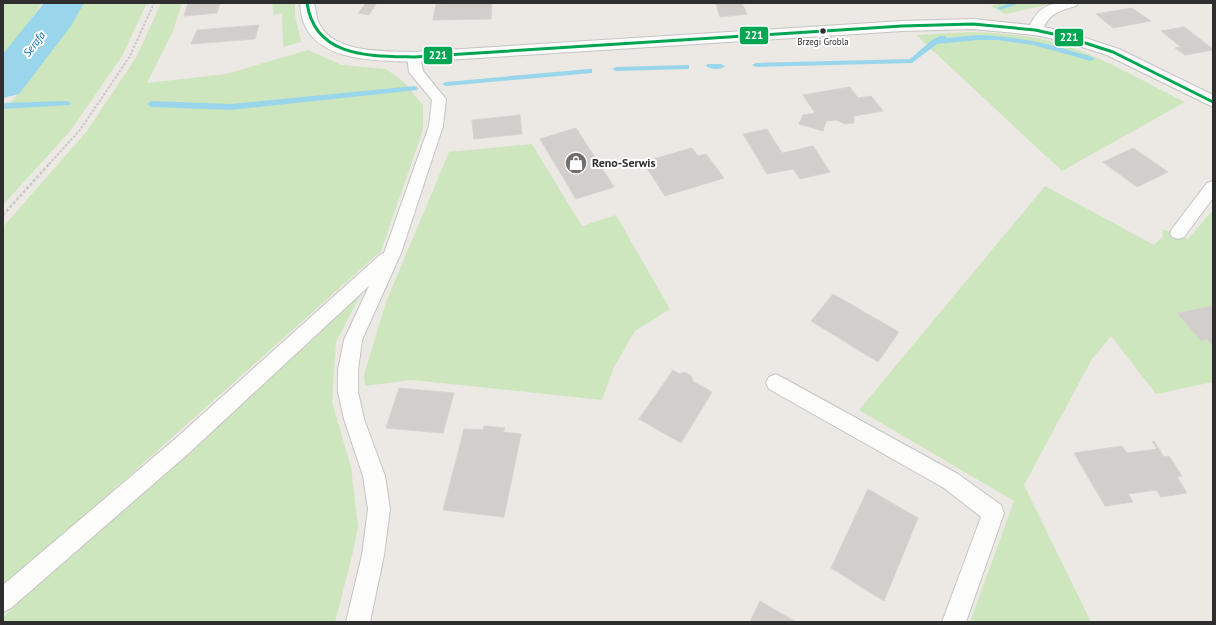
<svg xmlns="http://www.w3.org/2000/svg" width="1216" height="625" font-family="'PT Sans',sans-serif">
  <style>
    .green { fill: #cee6be }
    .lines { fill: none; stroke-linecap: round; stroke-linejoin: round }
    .stream { fill: #99d6ec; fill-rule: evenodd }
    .river { fill: #99d6ec; fill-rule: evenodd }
    .building { fill: #d1cecb; stroke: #d7d4d0 }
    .lane-casing { stroke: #c5c4c5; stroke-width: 2 }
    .street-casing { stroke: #c5c4c5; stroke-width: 2 }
    .path-far1 { stroke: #c9c9c8; stroke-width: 2; stroke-dasharray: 2.5 1.5; stroke-linecap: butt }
    .path { stroke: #c9c9c8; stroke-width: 2.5; stroke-dasharray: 3 2; stroke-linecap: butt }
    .lane { fill: #fcfcfb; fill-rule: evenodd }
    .street { fill: #fcfcfb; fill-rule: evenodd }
    .bus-1-casing { stroke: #fff; stroke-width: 5.5 }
    .bus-1 { stroke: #00a651; stroke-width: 3 }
    .bus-dot { fill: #2e2e2e; stroke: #fff; stroke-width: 1.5 }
    .labels { text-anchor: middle; stroke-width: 4; stroke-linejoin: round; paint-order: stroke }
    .far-bus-label { font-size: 9px; fill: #2e2e2e; stroke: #fff }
    .far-water-label { font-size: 11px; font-style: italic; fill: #0d6fa3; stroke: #fff }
    .poi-label { font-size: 12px; font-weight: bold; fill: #2e2e2e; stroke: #fff; text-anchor: start }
    .line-badge { stroke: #fff; stroke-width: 1.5 }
    .badge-label { font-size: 11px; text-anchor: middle; font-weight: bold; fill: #fff }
  </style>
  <rect width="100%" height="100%" fill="#ece8e4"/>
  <path class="green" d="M 3,3 L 42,3 L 3,63 Z
    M 81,3 L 147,3 L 122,56 L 71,130 L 3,205 L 3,111 L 13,100 Z
    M 161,3 L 182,3 L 173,31 L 147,83 L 226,74 L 308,50 L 342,65 L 386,69 L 404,82 L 423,105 L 423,130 L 381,251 L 92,509 L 3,585 L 3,227 L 87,131 L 137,56 Z
    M 272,3 L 295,3 L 295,15 L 301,42 L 283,47 L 282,13 L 274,15 Z
    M 1001,3 L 1055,3 L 1005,14 L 991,6 Z
    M 970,32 C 995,33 1021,34 1046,40 C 1095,52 1140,80 1185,102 L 1062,171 L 916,35 Z
    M 532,144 L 582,226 L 616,215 L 670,309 L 635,331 L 614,367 L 602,400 L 412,380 L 365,386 L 364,375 L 386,302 L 449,152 Z
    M 1045,186 L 1154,245 L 1163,236 L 1162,229 L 1188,239 L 1213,210 L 1213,382 L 1156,394 L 1111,336 L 1092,359 L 1024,485 L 1091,622 L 970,622 L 1014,501 L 859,410 Z
    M 366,284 L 336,342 L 332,402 L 351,467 L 358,527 L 352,556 L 335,622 L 3,622 L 3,617 Z"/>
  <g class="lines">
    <path class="stream" d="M 1010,3 L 1021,3 L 1000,10 L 997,8 Z
      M 978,35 C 1011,36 1043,42 1075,52 C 1081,54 1090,55 1095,59 L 1091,61 L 1033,45 L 997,40 L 978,40 L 937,44 L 912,63 L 756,67 L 752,65 L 756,63 L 910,59 L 932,40 L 940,36 L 946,36 L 946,38 Z
      M 707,64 L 721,64 L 725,66 C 721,70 710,70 706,66 Z
      M 686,65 L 689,65 L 689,69 L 616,71 L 612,69 L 616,67 Z
      M 589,69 L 592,69 L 592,73 L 446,86 L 442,84 L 446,82 Z
      M 414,86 L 418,88 L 417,90 L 231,110 L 151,107 L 147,104 L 151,101 L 231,104 Z
      M 67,101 L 71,103 L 70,105 L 3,109 L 3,103 Z"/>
    <path class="river" d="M 44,3 L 84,3 L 71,26 L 19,94 L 3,98 L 3,54 Z"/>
  </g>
  <path class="building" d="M 188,3 L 220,3 L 217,13 L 184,16 Z
    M 366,3 L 376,4 L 369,15 L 358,13 Z
    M 492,3 L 491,19 L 433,20 L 436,4 Z
    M 716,3 L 742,3 L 747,14 L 720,17 Z
    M 1132,8 L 1151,21 L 1113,28 L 1096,14 Z
    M 259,25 L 255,39 L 191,44 L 197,30 Z
    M 1184,27 L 1213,49 L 1213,50 L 1185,55 L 1175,48 L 1181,47 L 1161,31 Z
    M 850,87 L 858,98 L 871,96 L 883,111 L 854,116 L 854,123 L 845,124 L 836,120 L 826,121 L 823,131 L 799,124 L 803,115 L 815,113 L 803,95 Z
    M 520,115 L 522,134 L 474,139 L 472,120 Z
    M 576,128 L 614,187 L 576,199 L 540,139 Z
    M 767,129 L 782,153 L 813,146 L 830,172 L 800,179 L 793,169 L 767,174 L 743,134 Z
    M 692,148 L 698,156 L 706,154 L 724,178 L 665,196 L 643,162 Z
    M 1133,148 L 1168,172 L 1137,187 L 1103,162 Z
    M 833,294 L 899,332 L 878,362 L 811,321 Z
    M 1213,306 L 1213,347 L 1207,339 L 1201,341 L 1177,313 Z
    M 673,370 L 679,374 L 685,372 L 691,376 L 694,382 L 712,392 L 681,443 L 639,419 Z
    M 399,388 L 454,393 L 443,433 L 386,428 Z
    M 484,426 L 505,428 L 503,432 L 521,434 L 504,517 L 443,510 L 464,429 L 483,430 Z
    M 1152,441 L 1154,441 L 1164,457 L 1169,456 L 1182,476 L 1177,477 L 1187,493 L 1161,497 L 1156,490 L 1128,494 L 1133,502 L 1105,506 L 1074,453 L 1122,446 L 1127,453 L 1157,449 Z
    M 868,489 L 918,518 L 884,601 L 831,568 Z
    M 760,601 L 796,622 L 750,622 Z"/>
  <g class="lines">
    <g class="lane-casing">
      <path id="lane" d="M 414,53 L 419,54 L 423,71 L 446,99 L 443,126 L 401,253 L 362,340 L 358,370 L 358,392 L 364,419 L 385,476 L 390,509 L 384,555 L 370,622 L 346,622 L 362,555 L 368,509 L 363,476 L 344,419 L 338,392 L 338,370 L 344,340 L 369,286 L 189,453 L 11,608 L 3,612 L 3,585 L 175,439 L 381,254 L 384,253 L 429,126 L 432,100 L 409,72 L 407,57 L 409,54 Z
        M 1213,181 L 1213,198 L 1184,237 L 1178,239 L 1172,237 L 1170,233 L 1172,229 L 1207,183 Z
        M 776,374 L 958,474 L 1001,505 L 1004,513 L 966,622 L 942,622 L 981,517 L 944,488 L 769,389 L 766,383 L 769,377 Z"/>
    </g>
    <g class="street-casing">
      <path id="street" d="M 300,3 L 314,3 C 316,9 316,16 318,21 C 331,54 385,51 414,52 L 902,21 L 973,19 L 1030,25 C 1042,1 1055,3 1078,3 L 1076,6 C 1062,10 1050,13 1044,27 L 1073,34 L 1119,49 L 1213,95 L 1213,107 L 1107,55 L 1063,41 L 1035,35 L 973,29 L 902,31 L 414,62 C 378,60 318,63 303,21 C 301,16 301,9 300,3 Z"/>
    </g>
    <path class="path-far1" d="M 49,164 L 80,130 L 130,56 L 154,3"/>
    <path class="path" d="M 3,215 L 50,163"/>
    <use href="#lane" class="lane"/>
    <use href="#street" class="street"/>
    <g class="bus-1-casing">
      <path id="bus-1" d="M 307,3 C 315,58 370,56 414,57 L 902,26 L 973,24 L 1035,30 L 1067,37 L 1113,52 L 1213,102"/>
    </g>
    <use href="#bus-1" class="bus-1"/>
  </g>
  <defs>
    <g id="shop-disc" transform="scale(1.15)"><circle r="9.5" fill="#706f6e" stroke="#fff"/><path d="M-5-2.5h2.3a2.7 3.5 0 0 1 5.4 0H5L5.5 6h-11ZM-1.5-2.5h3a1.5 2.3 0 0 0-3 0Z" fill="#fff"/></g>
  </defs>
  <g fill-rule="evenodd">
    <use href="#shop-disc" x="576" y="163"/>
  </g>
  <circle class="bus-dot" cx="823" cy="31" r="3.5"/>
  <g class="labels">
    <g class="far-bus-label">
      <text x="823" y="45">Brzegi Grobla</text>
    </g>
    <g class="far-water-label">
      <text transform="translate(34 44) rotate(-53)" y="4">Serafa</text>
    </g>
    <g class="poi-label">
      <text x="592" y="167">Reno-Serwis</text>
    </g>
  </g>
  <g class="line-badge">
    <rect x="739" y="26" width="30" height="19" rx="4" fill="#00a651"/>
    <rect x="1054" y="28" width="30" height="19" rx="4" fill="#00a651"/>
    <rect x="423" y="46" width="30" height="19" rx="4" fill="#00a651"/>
  </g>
  <g class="badge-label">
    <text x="754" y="39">221</text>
    <text x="1069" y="41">221</text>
    <text x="438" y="59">221</text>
  </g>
  <rect width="1216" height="625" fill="none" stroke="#2e2e2e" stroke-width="8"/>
</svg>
